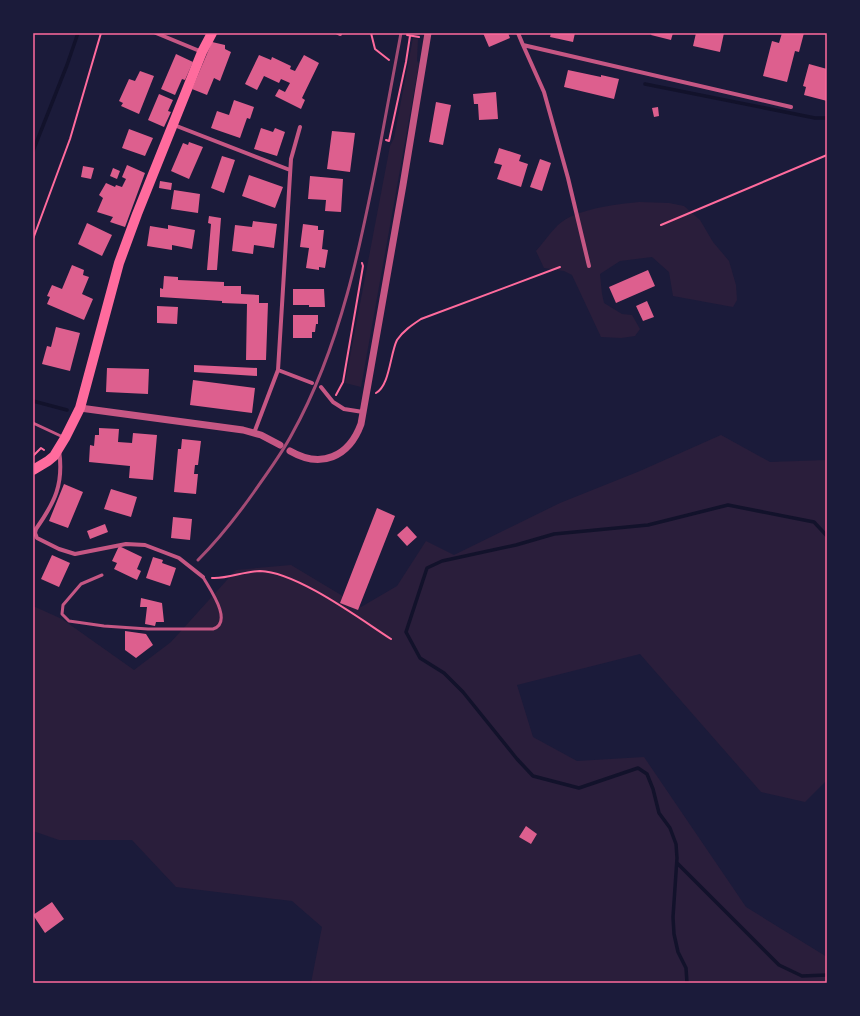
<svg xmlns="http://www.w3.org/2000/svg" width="860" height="1016" font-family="'Sofia Sans Condensed',sans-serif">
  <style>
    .green { fill: #2a1e3b }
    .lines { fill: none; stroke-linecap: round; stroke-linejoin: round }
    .stream { stroke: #12122b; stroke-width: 3.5 }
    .building { fill: #dd5f8e }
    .path { stroke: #ff6b9d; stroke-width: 2 }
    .service { stroke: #c65784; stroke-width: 3 }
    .minor { stroke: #c65784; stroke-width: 4 }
    .tertiary { stroke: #c65784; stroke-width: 7 }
    .primary { stroke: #ff6b9d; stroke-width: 10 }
    .rail { stroke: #a44b75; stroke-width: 3 }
    .neatline { fill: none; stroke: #ff6b9d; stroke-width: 1.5 }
  </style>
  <rect width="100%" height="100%" fill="#1b1b3a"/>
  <path class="green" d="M 413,38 L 418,39 L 417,61 L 419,64 L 361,387 L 345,383 L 390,146 L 394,138 Z
    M 639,202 L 669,203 L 684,206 L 700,220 L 713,242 L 729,261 L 736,285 L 737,300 L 733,307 L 673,296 L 669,272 L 652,257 L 620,261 L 600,274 L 602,294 L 604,303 L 622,314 L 632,315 L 640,329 L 635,336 L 621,338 L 601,337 L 572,275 L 564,271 L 544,268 L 536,251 C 543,243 550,233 558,225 C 575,209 617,204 639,202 Z
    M 721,435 L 770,462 L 827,460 L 827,780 L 805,802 L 761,792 L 640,654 L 517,685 L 533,737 L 577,761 L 644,757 L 746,907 L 827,957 L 827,983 L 311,983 L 322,927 L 292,901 L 176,887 L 132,840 L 59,840 L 33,831 L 33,606 L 62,619 L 134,670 L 171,642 L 236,570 L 291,565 L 361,607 L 397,586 L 426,541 L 454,555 L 560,503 L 640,471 Z"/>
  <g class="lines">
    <path class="stream" d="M 645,84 L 815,118 L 827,118
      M 33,151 L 67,65 L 78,33
      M 33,401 L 67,410
      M 677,863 L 779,965 L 802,976 L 827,975
      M 687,983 L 686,968 L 678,952 L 674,934 L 673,917 L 677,858 L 676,844 L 670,828 L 659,813 L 653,789 L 647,774 L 638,768 L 579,788 L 533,776 L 517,759 L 463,692 L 444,673 L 420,658 L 406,632 L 427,568 L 442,561 L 516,545 L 554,534 L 648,525 L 728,505 L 814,522 L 827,536"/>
  </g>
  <path class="building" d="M 483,33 L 508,33 L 510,38 L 489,47 Z
    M 551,33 L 575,33 L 573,42 L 550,37 Z
    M 652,33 L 673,33 L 671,40 L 651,35 Z
    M 696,33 L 724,33 L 720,52 L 693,46 Z
    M 782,33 L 804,33 L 799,52 L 795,51 L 787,82 L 763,76 L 772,41 L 779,43 Z
    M 212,42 L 225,45 L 225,49 L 231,52 L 220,81 L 214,78 L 207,95 L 192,89 Z
    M 176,54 L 193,62 L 185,80 L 182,79 L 175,95 L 161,89 Z
    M 259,55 L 271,60 L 272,57 L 291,66 L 290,69 L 295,71 L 304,55 L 319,63 L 302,98 L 305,100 L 301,109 L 275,96 L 279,89 L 285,92 L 290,83 L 281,79 L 279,83 L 264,76 L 257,90 L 245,84 Z
    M 809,64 L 827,69 L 827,101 L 804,95 L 806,87 L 803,86 Z
    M 568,70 L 601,77 L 601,75 L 619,79 L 614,99 L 564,87 Z
    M 140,71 L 154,76 L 139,114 L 121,106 L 123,103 L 119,101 L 129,79 L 135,81 Z
    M 496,92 L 498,119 L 479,120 L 478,104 L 474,104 L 473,94 Z
    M 159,94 L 173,100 L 168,111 L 171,112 L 164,127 L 148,120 Z
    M 234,100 L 254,107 L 250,119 L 247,118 L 240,138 L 211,128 L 217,111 L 229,115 Z
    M 436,102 L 451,105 L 443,145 L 429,142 Z
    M 658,107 L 659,116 L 654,117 L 652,108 Z
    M 261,128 L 273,132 L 275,128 L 285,132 L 277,156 L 254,149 Z
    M 129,129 L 153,138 L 145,156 L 122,148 Z
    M 332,131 L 355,133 L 350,172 L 327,169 Z
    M 189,142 L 203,147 L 189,179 L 171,171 L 183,143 L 188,145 Z
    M 499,148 L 521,155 L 519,161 L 528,164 L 521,187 L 497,179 L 502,165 L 494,163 Z
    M 222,156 L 235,160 L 224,193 L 211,188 Z
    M 540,159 L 551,163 L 542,191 L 530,187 Z
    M 127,165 L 145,173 L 125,227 L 110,222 L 113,217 L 97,212 L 103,198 L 99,195 L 106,183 L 115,187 L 116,185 L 122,187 L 126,179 L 122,177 Z
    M 83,166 L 94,168 L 91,179 L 81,177 Z
    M 113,168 L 120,171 L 117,179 L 110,176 Z
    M 249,175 L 283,187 L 275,208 L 242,196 Z
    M 310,176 L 343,179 L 341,212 L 325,211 L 326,200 L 308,199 Z
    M 160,181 L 172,183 L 171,190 L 159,188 Z
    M 174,190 L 200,194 L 198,213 L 171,209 Z
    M 209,216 L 221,218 L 217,270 L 207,270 L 211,224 L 208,223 Z
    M 253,221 L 277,224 L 274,248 L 254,245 L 253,254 L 232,251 L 235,225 L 252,227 Z
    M 87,223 L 112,235 L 102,256 L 78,244 Z
    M 303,224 L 318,226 L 318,230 L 324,230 L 322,249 L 328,250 L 325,268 L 319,267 L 319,270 L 306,268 L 309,248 L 300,247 Z
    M 168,225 L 195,230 L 192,249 L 172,245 L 172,250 L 147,246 L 150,226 L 168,229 Z
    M 72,265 L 84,270 L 83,275 L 89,277 L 82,294 L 93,299 L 84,320 L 47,304 L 50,297 L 47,296 L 52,285 L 62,289 Z
    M 648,270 L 655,286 L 616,303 L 609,287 Z
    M 164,276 L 178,277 L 178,280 L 224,282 L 224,286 L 241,286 L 241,294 L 259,295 L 259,303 L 268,303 L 266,360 L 246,360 L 247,304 L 222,303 L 222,301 L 160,297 L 160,288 L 163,289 Z
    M 293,289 L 324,289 L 325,307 L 309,307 L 309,305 L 293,305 Z
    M 647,301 L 654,317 L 643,321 L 636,306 Z
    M 157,306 L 178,307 L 177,324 L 157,323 Z
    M 293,315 L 318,315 L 318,324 L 316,324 L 315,332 L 312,332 L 312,338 L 293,338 Z
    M 56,327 L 80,333 L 70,371 L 42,364 L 47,346 L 51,347 Z
    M 194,365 L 257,368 L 257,376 L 194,372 Z
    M 107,368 L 149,369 L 148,394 L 106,392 Z
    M 193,380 L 255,388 L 252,413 L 190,405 Z
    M 99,428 L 119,429 L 118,442 L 132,443 L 133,433 L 157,435 L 153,480 L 129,478 L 130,466 L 89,462 L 90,445 L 94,446 L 95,435 L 99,435 Z
    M 182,439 L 201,441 L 198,465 L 195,465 L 194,474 L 198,474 L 196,494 L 174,492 L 178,449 L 181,449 Z
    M 64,484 L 83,492 L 68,528 L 49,521 Z
    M 111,489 L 137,497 L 131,517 L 104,509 Z
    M 377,508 L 395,516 L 358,610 L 340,603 Z
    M 173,517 L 192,519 L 190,540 L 171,538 Z
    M 105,524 L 108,532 L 90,539 L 87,531 Z
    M 407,526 L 417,537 L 407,546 L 397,535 Z
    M 119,546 L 142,557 L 137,569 L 141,571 L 137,580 L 114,569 L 117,563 L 112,561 Z
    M 52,555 L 70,563 L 59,587 L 41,579 Z
    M 153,557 L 163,560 L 162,563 L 176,568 L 170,586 L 146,578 Z
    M 141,598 L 162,603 L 164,622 L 156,622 L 155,626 L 145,624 L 147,607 L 140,607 Z
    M 125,631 L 146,634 L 153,645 L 136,658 L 125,650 Z
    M 526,826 L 537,834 L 531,844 L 519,837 Z
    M 52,902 L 64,919 L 45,933 L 33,915 Z"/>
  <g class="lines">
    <path class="path" d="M 371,33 L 375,49 L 389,60
      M 407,35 L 419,37
      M 386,140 L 389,141 L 406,62 L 410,36
      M 661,225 L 827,155
      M 33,239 L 70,139 L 101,33
      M 376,393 C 390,385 390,354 397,340 C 403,331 412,325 421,319 L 560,267
      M 336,395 L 343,382 L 363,266 L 362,263
      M 33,456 L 41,448 L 44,450
      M 212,578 C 228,579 244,571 260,571 C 297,572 360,619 391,639"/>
    <path class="service" d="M 33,423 L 63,437
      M 102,575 L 81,584 L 63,605 L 62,614 L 69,621 L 104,626 L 148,629 L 213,629 C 234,622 209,588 203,577"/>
    <path class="minor" d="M 156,33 L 202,52
      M 338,33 L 340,34
      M 518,33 L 523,45 L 791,107
      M 523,45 L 544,92 L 568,178 L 589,266
      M 174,125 L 290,170
      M 278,370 L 312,383
      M 321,387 L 333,402 L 344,409 L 363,412
      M 254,433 L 278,370 L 291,159 L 300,127
      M 59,450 C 64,484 55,502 36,529 L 35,533 L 37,538 L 59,549 L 75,554 L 126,544 L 145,545 L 179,558 L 203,577"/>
    <path class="tertiary" d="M 80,408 L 243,430 L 261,435 L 280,445
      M 290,451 C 321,469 349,457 361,424 L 403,185 L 428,33"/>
    <path class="primary" d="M 33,470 L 48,461 L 54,456 L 65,438 L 80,408 L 119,263 L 137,214 L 202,52 L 212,33"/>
    <path class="rail" d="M 198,560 C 219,539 237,516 254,492 C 267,473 281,455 292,434 C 341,346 361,244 380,146 C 387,108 394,71 401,33"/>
  </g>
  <rect width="860" height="1016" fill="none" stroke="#1b1b3a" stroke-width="68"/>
  <rect x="34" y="34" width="792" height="948" class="neatline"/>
</svg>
